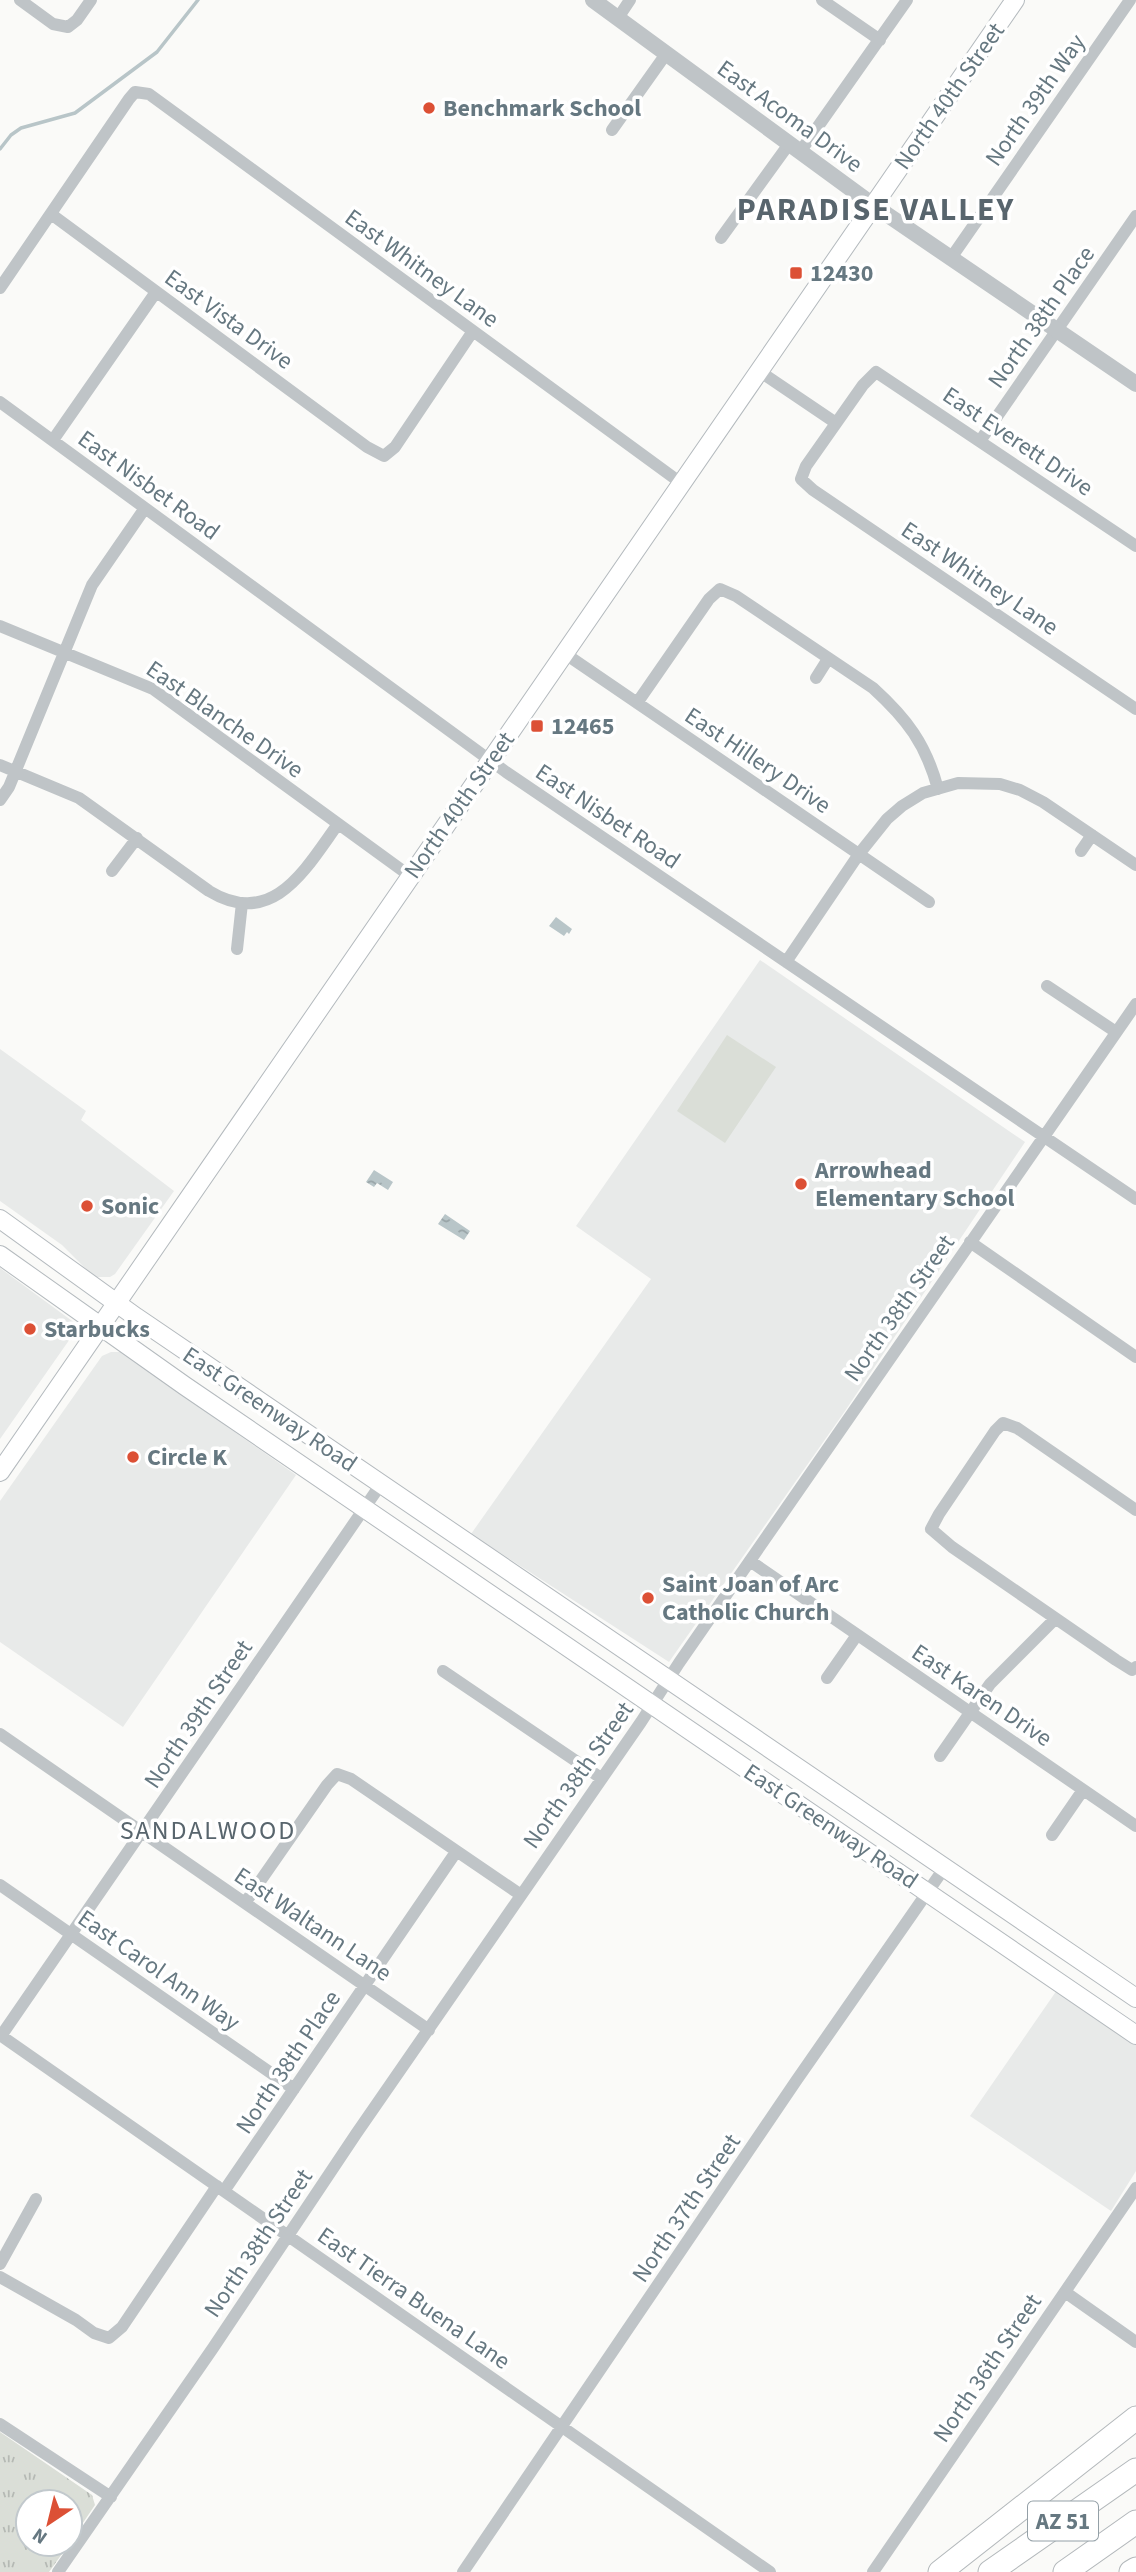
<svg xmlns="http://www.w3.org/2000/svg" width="1136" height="2572" font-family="'Source Sans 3',sans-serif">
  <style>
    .built { fill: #e8eae9 }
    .park { fill: url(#park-tufts) }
    .pitch { fill: #daded7 }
    .water { fill: url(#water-ripples) }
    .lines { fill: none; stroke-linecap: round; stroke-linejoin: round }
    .stream { stroke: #b8c5c8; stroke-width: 3.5 }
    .secondary-casing { stroke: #b4babe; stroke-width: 20 }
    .motorway-casing { stroke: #b3b8bb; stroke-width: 25 }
    .minor { stroke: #bfc4c7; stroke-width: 12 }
    .tertiary { stroke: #bfc4c7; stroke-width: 16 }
    .secondary { stroke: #fff; stroke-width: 18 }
    .motorway { stroke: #fff; stroke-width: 23 }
    .poi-dot { fill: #dc5035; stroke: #fff; stroke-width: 2.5 }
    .labels { text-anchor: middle; stroke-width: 7; stroke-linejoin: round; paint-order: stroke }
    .shield { fill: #fff; stroke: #94a0a7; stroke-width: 2 }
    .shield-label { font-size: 23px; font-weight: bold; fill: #667881 }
    .street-label { font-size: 24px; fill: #667881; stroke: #fff }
    .poi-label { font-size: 24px; font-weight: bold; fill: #667881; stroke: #fff; text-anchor: start }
    .neighbourhood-label { font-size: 26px; letter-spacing: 2px; fill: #58656d; stroke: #fff }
    .district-label { font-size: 32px; font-weight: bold; letter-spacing: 2px; fill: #58656d; stroke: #fff }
  </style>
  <defs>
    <pattern id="park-tufts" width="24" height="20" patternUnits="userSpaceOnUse" patternTransform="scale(1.75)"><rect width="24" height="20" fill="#daded7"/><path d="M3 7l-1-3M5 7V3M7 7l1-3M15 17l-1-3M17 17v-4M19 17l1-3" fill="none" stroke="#b5b9b4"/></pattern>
    <pattern id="water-ripples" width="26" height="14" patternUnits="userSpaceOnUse" patternTransform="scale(1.75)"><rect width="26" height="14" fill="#b8c5c8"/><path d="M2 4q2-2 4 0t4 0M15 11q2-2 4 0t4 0" fill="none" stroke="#99a5a8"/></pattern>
  </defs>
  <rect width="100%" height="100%" fill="#fafaf8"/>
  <path class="built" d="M 760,960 L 1025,1142 L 845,1411 L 669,1662 L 471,1534 L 651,1279 L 576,1226 Z
    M 0,1049 L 86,1111 L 81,1120 L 174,1191 L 115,1274 L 110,1277 L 94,1277 L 62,1245 L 0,1201 Z
    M 0,1268 L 79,1326 L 0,1439 Z
    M 111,1352 L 121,1352 L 296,1475 L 123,1727 L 0,1642 L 0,1501 L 102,1356 Z
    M 1057,1990 L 1136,2043 L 1136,2171 L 1111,2211 L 970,2116 Z"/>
  <path class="park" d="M 0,2432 L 92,2495 L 95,2505 L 70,2542 L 70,2502 L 28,2502 L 28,2544 L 69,2544 L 49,2572 L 0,2572 Z"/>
  <path class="pitch" d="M 727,1035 L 776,1067 L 725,1143 L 677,1111 Z"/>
  <path class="water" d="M 556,917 L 572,929 L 569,934 L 567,932 L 564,936 L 549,926 Z
    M 374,1170 L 393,1182 L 388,1190 L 377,1183 L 374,1187 L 366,1182 Z
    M 445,1214 L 470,1231 L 464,1240 L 438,1224 Z"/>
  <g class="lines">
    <path class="stream" d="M 0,149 L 11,135 L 21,128 L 75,113 L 157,52 L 198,0"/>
    <g class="secondary-casing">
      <path id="secondary" d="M 0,1219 L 136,1317 L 1136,1998
        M 0,1255 L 185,1386 L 1136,2035
        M 0,1472 L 1015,0"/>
    </g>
    <g class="motorway-casing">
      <path id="motorway" d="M 940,2572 L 1136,2418
        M 990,2572 L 1136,2470
        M 1065,2572 L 1136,2522
        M 1131,2572 L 1136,2569"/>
    </g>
    <path class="minor" d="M 20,0 L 53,24 L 68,27 L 77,20 L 91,0
      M 822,0 L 880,40
      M 618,18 L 630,0
      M 612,130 L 666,54
      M 800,152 L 907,0
      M 51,214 L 367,447 L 384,456 L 395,447 L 473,331
      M 721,238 L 789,144
      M 951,258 L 1130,0
      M 0,288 L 129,99 L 135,92 L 149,94 L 681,483
      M 759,371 L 836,423
      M 0,402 L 506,772 L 1136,1199
      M 53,440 L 156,292
      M 980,441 L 1136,216
      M 1136,546 L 876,372 L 863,385 L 806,466 L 801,479 L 813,490 L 1136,709
      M 0,626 L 153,689 L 410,876
      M 564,653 L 929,902
      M 816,678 L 828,659
      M 637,703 L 709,599 L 720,589 L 736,596 L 873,688 C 907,719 926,744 938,789
      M 0,765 L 79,798 L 209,891 C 273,930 306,868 338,824
      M 0,800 L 9,787 L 92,585 L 145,508
      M 1081,851 L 1092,835
      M 112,871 L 137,838
      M 237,949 L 242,903
      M 786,962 L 859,854 L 887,819 L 902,806 L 923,793 L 958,783 L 1000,784 L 1020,790 L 1043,802 L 1136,865
      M 1047,986 L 1116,1032
      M 970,1242 L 1136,1357
      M 1136,1510 L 1017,1428 L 1003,1423 L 995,1431 L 939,1514 L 931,1529 L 952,1547 L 1116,1660 L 1132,1670 L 1136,1667
      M 750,1561 L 1136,1826
      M 443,1671 L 601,1778
      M 827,1678 L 857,1635
      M 0,1734 L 429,2030
      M 940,1756 L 990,1684 L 1055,1619
      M 1052,1835 L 1083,1790
      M 0,1885 L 294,2089
      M 245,1903 L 327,1785 L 337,1774 L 351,1779 L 521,1895
      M 0,2035 L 770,2572
      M 1,2036 L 381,1484
      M 224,2191 L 456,1852
      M 0,2264 L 36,2199
      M 0,2277 L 76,2320 L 94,2333 L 109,2338 L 122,2327 L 217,2186
      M 1065,2292 L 1136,2342
      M 0,2424 L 111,2497
      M 58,2572 L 213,2348 L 356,2134 L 641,1722 L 679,1663 L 1136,1004
      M 463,2572 L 796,2081 L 945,1867
      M 873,2572 L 1136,2188"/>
    <path class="tertiary" d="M 593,0 L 873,205 L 1136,384"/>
    <use href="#secondary" class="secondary"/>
    <use href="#motorway" class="motorway"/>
  </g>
  <g class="poi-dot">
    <circle cx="429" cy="108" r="7"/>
    <rect x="789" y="266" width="14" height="14" rx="3.5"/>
    <rect x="530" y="719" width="14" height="14" rx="3.5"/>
    <circle cx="801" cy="1184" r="7"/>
    <circle cx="87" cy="1206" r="7"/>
    <circle cx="30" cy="1329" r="7"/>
    <circle cx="133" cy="1457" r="7"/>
    <circle cx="648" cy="1598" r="7"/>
  </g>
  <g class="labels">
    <rect class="shield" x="1028" y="2501.5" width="70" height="39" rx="5"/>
    <g class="shield-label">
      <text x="1063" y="2529">AZ 51</text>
    </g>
    <g class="street-label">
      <text transform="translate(949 96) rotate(-55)" y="8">North 40th Street</text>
      <text transform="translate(1035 100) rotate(-55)" y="8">North 39th Way</text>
      <text transform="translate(790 116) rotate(36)" y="8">East Acoma Drive</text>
      <text transform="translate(422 268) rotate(36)" y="8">East Whitney Lane</text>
      <text transform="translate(1041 317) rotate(-55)" y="8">North 38th Place</text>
      <text transform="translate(229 319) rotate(36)" y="8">East Vista Drive</text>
      <text transform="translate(1018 441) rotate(34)" y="8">East Everett Drive</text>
      <text transform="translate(149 485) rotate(36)" y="8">East Nisbet Road</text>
      <text transform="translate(980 578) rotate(34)" y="8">East Whitney Lane</text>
      <text transform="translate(225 719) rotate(35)" y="8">East Blanche Drive</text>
      <text transform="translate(758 760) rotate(34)" y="8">East Hillery Drive</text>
      <text transform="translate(459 805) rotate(-55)" y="8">North 40th Street</text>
      <text transform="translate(608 816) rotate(34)" y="8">East Nisbet Road</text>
      <text transform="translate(899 1308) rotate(-55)" y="8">North 38th Street</text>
      <text transform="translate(270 1409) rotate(34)" y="8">East Greenway Road</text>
      <text transform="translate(982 1695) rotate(34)" y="8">East Karen Drive</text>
      <text transform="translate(198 1714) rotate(-56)" y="8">North 39th Street</text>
      <text transform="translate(578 1775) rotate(-55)" y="8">North 38th Street</text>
      <text transform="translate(831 1826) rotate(34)" y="8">East Greenway Road</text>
      <text transform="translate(313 1924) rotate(34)" y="8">East Waltann Lane</text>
      <text transform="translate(159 1970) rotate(35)" y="8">East Carol Ann Way</text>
      <text transform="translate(288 2062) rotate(-56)" y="8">North 38th Place</text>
      <text transform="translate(686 2208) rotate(-56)" y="8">North 37th Street</text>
      <text transform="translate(258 2243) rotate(-56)" y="8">North 38th Street</text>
      <text transform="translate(414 2298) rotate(35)" y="8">East Tierra Buena Lane</text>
      <text transform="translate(987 2368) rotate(-56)" y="8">North 36th Street</text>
    </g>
    <g class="poi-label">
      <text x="443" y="116">Benchmark School</text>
      <text x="810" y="281">12430</text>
      <text x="551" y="734">12465</text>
      <text x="815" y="1178">Arrowhead<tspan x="815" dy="28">Elementary School</tspan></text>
      <text x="101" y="1214">Sonic</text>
      <text x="44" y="1337">Starbucks</text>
      <text x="147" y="1465">Circle K</text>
      <text x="662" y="1592">Saint Joan of Arc<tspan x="662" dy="28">Catholic Church</tspan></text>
    </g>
    <g class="neighbourhood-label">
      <text x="208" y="1839">SANDALWOOD</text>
    </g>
    <g class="district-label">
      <text x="876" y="220">PARADISE VALLEY</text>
    </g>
  </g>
  <g transform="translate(49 2523) rotate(215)"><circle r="33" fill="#ffffff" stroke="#c2c9cd" stroke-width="2"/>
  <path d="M0-5L12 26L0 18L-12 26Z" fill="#dc5035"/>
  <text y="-10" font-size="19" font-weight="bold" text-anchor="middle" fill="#667881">N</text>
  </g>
</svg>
